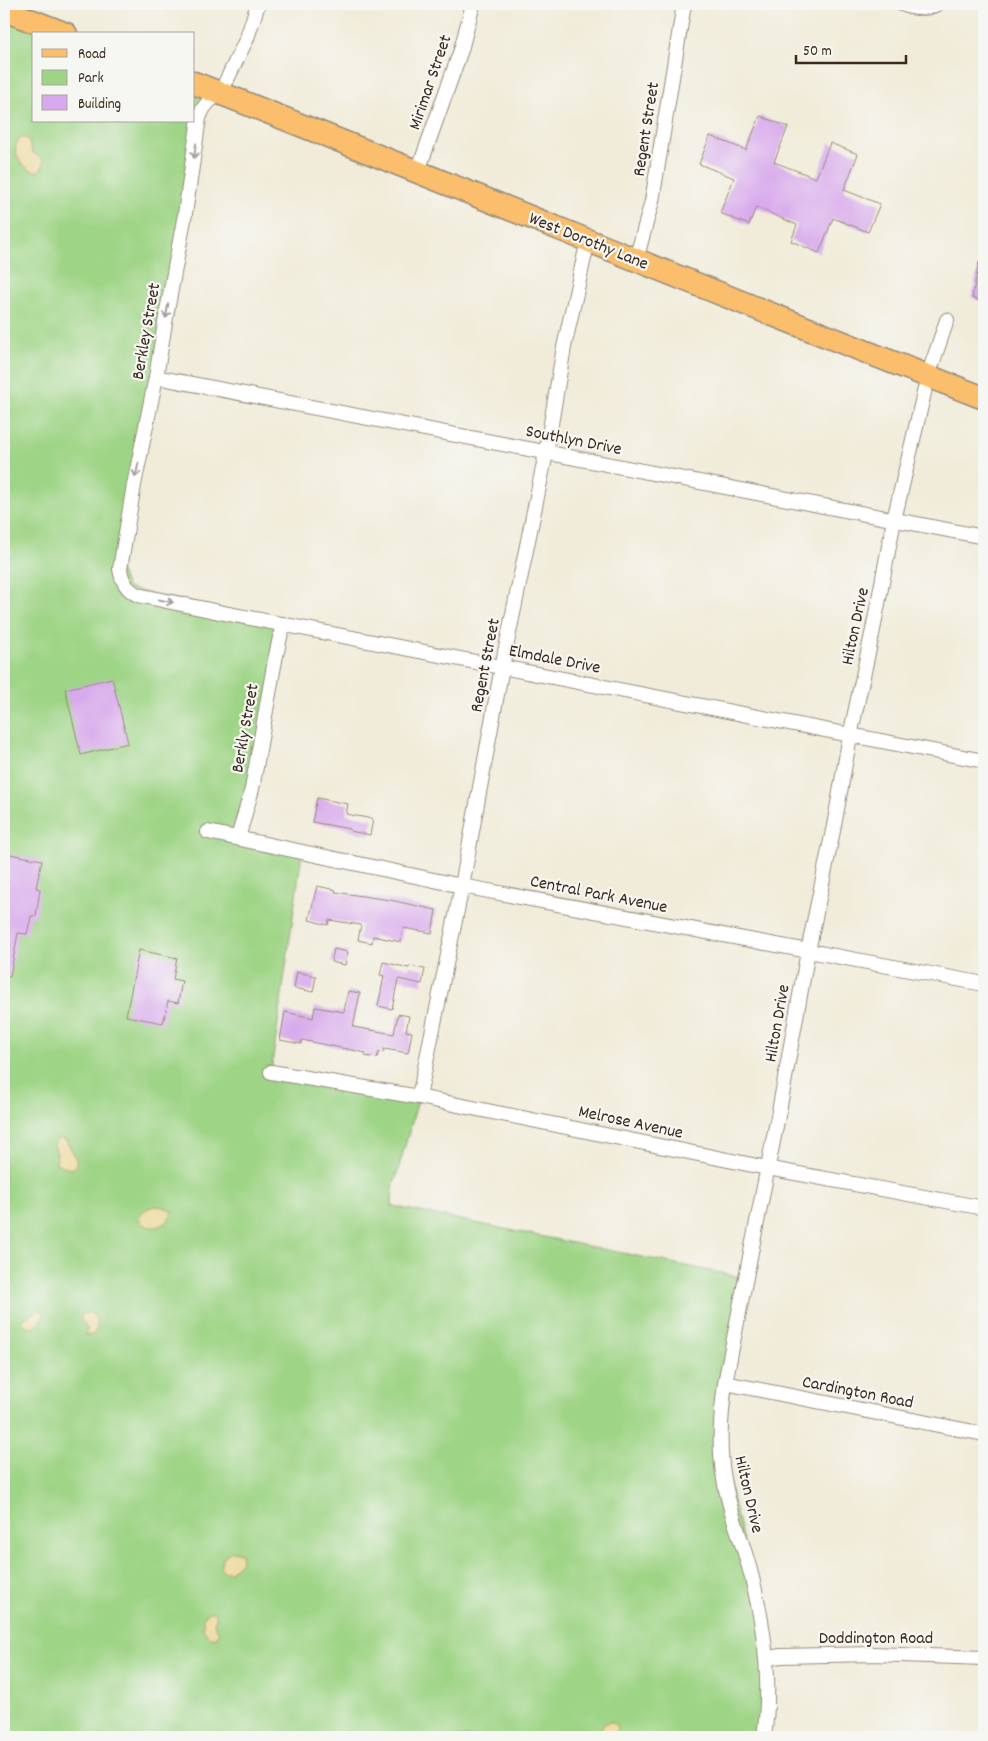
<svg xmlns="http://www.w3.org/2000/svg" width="988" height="1741" font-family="Dekko,sans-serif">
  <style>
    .green { fill: #9ed485; stroke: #6c7f52 }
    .sand { fill: #eeda9e; stroke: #94825e }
    .building { fill: #d8a9ec }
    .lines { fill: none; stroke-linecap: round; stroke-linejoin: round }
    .minor-casing { stroke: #968b7c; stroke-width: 16 }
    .primary-casing { stroke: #968b7c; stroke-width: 25 }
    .minor { stroke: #fff; stroke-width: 14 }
    .primary { stroke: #fabe6d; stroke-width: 22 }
    .oneway { stroke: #a79f9a }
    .labels { text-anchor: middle; stroke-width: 4.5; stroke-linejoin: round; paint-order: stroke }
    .street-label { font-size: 18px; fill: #3b2a1e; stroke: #f6f6f2 }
  </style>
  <rect width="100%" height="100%" fill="#f6f6f2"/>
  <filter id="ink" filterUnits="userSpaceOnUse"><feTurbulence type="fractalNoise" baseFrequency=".02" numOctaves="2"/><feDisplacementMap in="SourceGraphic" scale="10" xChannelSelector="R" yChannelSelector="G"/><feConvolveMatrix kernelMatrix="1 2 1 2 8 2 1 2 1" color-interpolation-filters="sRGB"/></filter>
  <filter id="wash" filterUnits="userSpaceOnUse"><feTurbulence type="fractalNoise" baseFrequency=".0096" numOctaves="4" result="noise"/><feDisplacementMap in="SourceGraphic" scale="20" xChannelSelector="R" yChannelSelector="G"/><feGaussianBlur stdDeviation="1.12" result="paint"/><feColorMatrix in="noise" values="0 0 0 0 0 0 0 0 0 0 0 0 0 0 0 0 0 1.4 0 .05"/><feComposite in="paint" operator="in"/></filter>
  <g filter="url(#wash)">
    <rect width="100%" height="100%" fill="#f1ecd9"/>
    <path class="green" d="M 4,10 L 66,34 L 34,34 L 34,121 L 194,121 L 194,83 L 220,94 L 203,109 L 120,569 L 127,588 L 283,624 L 239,838 L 302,853 L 271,1072 L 419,1097 L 393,1188 L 392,1206 L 745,1278 L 721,1450 L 763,1625 L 764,1737 L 4,1737 Z"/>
    <path class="sand" d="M 21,137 L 28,139 L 32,152 L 43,159 C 46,189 0,157 21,137 Z
      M 58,1138 L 66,1140 C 70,1148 77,1157 77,1165 L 74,1168 L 69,1169 L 56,1163 L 57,1154 L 54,1144 Z
      M 155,1206 L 164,1207 L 172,1211 C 170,1227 148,1233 139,1220 C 142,1210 145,1209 155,1206 Z
      M 41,1309 L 44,1313 C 42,1320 39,1324 33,1328 L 24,1325 L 23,1319 Z
      M 89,1312 C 98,1318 100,1326 93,1335 L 84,1335 L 88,1330 L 80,1318 L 83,1314 Z
      M 232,1551 L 241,1553 L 242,1560 C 240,1565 234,1566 231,1572 L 224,1572 L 220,1568 C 221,1561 225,1554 232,1551 Z
      M 209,1612 L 214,1612 L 216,1617 L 214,1625 L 219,1632 L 216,1638 L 208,1636 L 203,1629 L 203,1617 Z
      M 608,1722 C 619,1722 618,1730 613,1737 L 595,1737 L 603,1725 Z"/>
    <g id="blocks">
      <path class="building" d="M 760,116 L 788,127 L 774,162 L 816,178 L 830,143 L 858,154 L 844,190 L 880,204 L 868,232 L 833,218 L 819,253 L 791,241 L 797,225 L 756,207 L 749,225 L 720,213 L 734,178 L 699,164 L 710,136 L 746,150 Z
        M 979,262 L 984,262 L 984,302 L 972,298 Z
        M 112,678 L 128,743 L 81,755 L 65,689 Z
        M 317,798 L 348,804 L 346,814 L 373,819 L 370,835 L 350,831 L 350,829 L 312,822 Z
        M 4,853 L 42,860 L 36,888 L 40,889 L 36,916 L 31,916 L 27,934 L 18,933 L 10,977 L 4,976 Z
        M 317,886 L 336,890 L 335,892 L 390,900 L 436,910 L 432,933 L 403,928 L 401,942 L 373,936 L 372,943 L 358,940 L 361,925 L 329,920 L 328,925 L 309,920 Z
        M 334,949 L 348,952 L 345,965 L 331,962 Z
        M 139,950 L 177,958 L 173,979 L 182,981 L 178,1003 L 168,1001 L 163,1023 L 126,1016 Z
        M 383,962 L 409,968 L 409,966 L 425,969 L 422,984 L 398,979 L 392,1009 L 378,1006 L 384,976 L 380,975 Z
        M 297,972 L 316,976 L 313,992 L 294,988 Z
        M 348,991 L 360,993 L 353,1027 L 394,1034 L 398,1014 L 409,1016 L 406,1031 L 412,1032 L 408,1053 L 384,1049 L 383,1053 L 379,1052 L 377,1058 L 365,1056 L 366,1053 L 302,1040 L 301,1044 L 280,1040 L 285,1012 L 313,1018 L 315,1007 L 344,1012 Z"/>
    </g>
  </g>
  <g filter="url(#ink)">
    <use href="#blocks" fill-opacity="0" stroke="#968b7c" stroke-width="1"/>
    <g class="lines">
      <g class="minor-casing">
        <path id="minor" d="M 258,4 L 247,38 L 220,94 L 209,101 L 203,109 L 199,118 L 185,214 L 167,311 L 156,377 L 134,485 L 120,569 C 122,582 127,590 138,595 L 224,613 L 984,761
          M 902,4 C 914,9 925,10 937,4
          M 418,171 L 461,50 L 473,4
          M 636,260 L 652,201 L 684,4
          M 156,377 L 984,537
          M 208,832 L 462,886 L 984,984
          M 238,838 L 252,789 L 275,660 L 283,624
          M 271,1072 L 419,1097 L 767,1168 L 984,1208
          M 419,1097 L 462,886 L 502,667 L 546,453 L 564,347 L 588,240
          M 725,1383 L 984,1434
          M 767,1658 L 781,1656 L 873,1654 L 984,1658
          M 764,1737 C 772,1682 765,1628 751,1574 C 743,1542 729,1512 724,1479 C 718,1447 721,1415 725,1383 L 780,1106 L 808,951 L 834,826 L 850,736 L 873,630 L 894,520 L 928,376 L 947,320"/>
      </g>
      <g class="primary-casing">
        <path id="primary" d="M 4,10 L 66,34
          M 194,83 C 458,186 720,296 984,398"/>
      </g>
      <use href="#minor" class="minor"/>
      <use href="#primary" class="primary"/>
    </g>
    <defs><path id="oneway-shaft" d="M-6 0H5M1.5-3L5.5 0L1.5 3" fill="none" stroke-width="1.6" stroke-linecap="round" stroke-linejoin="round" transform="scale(1.25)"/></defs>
    <g class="oneway">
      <use href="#oneway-shaft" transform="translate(195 151) rotate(98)"/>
      <use href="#oneway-shaft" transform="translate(167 311) rotate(100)"/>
      <use href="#oneway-shaft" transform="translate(137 470) rotate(102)"/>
      <use href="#oneway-shaft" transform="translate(166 601) rotate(12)"/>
    </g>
  </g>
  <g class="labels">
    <g class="street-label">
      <text transform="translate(429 82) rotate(-71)" y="6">Mirimar Street</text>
      <text transform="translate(645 129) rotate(-81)" y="6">Regent Street</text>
      <text transform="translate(589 240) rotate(22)" y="6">West Dorothy Lane</text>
      <text transform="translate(145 331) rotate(-80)" y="6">Berkley Street</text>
      <text transform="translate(574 439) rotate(11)" y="6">Southlyn Drive</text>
      <text transform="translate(854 626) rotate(-78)" y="6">Hilton Drive</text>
      <text transform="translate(555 658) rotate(11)" y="6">Elmdale Drive</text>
      <text transform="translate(484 665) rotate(-79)" y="6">Regent Street</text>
      <text transform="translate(244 728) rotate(-80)" y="6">Berkly Street</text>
      <text transform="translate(599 893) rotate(11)" y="6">Central Park Avenue</text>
      <text transform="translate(776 1023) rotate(-80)" y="6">Hilton Drive</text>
      <text transform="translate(631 1121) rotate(12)" y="6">Melrose Avenue</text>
      <text transform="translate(858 1391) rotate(11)" y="6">Cardington Road</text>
      <text transform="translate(750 1494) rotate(77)" y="6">Hilton Drive</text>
      <text x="876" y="1643">Doddington Road</text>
    </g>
  </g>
  <rect width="988" height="1741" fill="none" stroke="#f6f6f2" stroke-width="20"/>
  <rect x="32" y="32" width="162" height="90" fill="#f6f6f2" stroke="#aba49d"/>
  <rect x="42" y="49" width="25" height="8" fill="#fabe6d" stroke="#aba49d"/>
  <text x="78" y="58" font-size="15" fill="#3b2a1e">Road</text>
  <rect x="42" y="70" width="25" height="15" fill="#9ed485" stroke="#aba49d"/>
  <text x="78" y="82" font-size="15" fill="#3b2a1e">Park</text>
  <rect x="42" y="95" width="25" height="15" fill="#d8a9ec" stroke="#aba49d"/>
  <text x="78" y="108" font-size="15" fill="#3b2a1e">Building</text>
  <path d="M796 55v8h110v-8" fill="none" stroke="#3b2a1e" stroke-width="2.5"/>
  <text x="803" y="55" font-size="15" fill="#3b2a1e" stroke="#f6f6f2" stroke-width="4" paint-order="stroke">50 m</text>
</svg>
